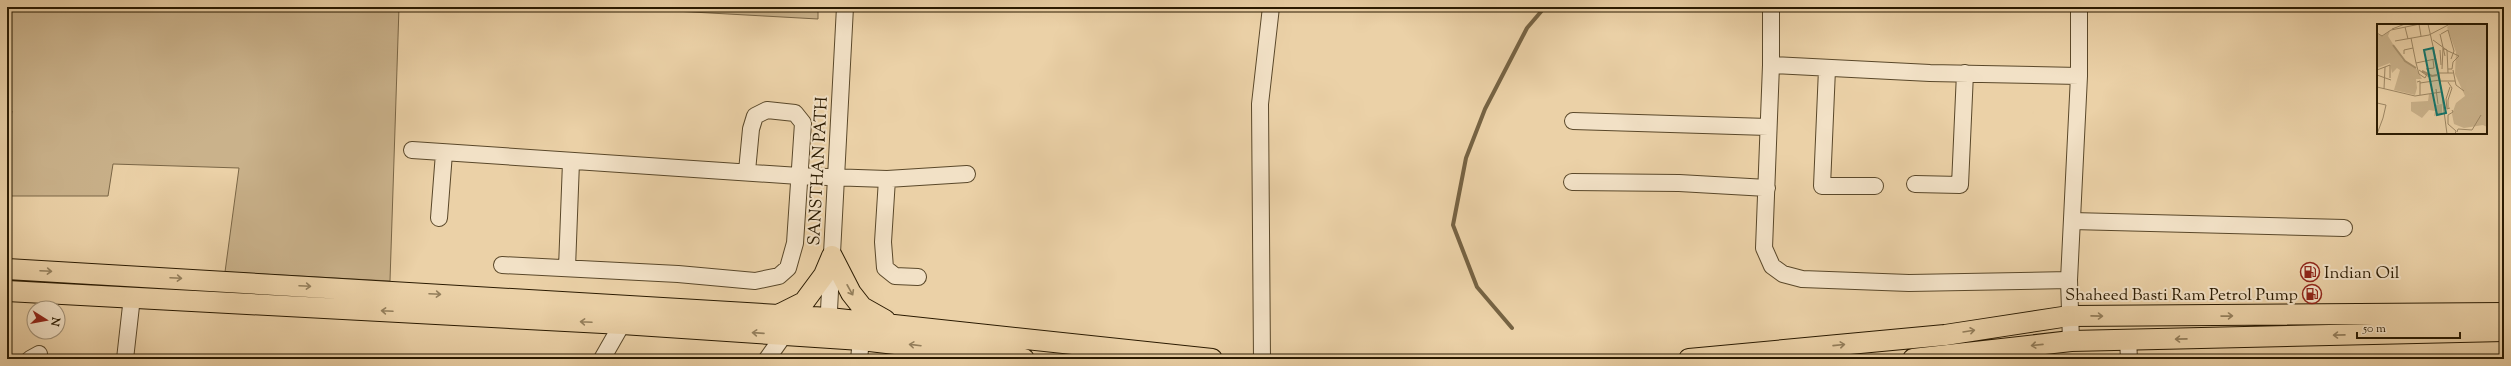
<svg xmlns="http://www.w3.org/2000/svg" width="2511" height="366" font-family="'Sorts Mill Goudy',serif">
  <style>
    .green { fill: #cab28b; stroke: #7a6646 }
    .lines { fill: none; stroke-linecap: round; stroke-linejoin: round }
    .stream { stroke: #766343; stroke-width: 4 }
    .minor-casing { stroke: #5a482a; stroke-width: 18 }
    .major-casing { stroke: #2a1a01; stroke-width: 22 }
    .minor { stroke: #f2e1c6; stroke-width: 16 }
    .major { stroke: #ebd1a7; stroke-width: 20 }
    .oneway { stroke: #947f5c }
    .labels { text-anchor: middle; stroke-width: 4; stroke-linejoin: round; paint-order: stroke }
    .street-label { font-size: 17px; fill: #2a1a01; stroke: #f2e1c6 }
    .poi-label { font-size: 17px; fill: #2a1a01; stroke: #f2e1c6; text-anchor: start }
    .inset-river { fill: none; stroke: #a9936f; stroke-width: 2 }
    .inset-road { fill: none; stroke: #9e8865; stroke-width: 1 }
    .view { fill: #0f766e; fill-opacity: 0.15; stroke: #0f766e; stroke-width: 2 }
    .inset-edge { fill: none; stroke: #2a1a01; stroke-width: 2 }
  </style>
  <rect width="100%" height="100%" fill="#ebd1a7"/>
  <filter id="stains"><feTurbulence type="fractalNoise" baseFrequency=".005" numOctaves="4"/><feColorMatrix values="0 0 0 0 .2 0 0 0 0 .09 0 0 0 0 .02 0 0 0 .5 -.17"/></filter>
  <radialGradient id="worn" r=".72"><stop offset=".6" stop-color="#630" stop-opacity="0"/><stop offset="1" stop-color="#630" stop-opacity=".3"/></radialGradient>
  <path class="green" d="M 7,7 L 399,7 L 390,281 L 225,272 L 239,168 L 113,164 L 108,196 L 9,196 C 3,169 7,138 12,111 L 7,110 Z
    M 602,7 L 818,7 L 818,19 Z"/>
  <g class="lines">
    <path class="stream" d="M 1512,328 L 1477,287 L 1453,225 L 1466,158 L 1485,109 L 1527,28 L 1545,7"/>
    <g class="minor-casing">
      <path id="minor" d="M 1771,7 L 1771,65 L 1764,248 L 1772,266 L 1783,274 L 1802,279 L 1909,283 L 2069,280
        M 1771,65 L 1930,73 L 2079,76
        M 1827,69 L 1822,186 L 1875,186
        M 1573,121 L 1768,127
        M 412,150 L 799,176 L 887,179 L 967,174
        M 887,179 L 883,242 L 885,268 L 895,276 L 918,277
        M 1572,182 L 1679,183 L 1767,188
        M 1915,184 L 1960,185 L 1965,73
        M 439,218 L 444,153
        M 2072,221 L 2344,228
        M 502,265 L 678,274 L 755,281 L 779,276 L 788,268 L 795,243 L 803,123 L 795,113 L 767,110 L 755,116 L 751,129 L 747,171
        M 567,268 L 571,162
        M 828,329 L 845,7
        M 2128,340 L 2129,359
        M 2071,341 L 2069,280 L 2079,76 L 2079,7
        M 30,359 L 39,354
        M 125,359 L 132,297
        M 602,359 L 622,324
        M 767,359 L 784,335
        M 859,359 L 861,340
        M 1262,359 L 1260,104 L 1271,7"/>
    </g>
    <g class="major-casing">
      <path id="major" d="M 832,256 L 851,293 L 862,307 L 885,320
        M 7,269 L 829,318 L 1212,359
        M 7,291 L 622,324 L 861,340 L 1024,359
        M 778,315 L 804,302 L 824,275 L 832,256
        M 1689,359 L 1945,335 L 2069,316 L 2504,313
        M 1913,359 L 2071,341 L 2504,331"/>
    </g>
    <use href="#minor" class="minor"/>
    <use href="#major" class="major"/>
  </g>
  <defs><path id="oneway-shaft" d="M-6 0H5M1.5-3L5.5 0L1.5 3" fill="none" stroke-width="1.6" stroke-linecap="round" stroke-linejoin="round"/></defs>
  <g class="oneway">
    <use href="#oneway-shaft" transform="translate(46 271) rotate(3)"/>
    <use href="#oneway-shaft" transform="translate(176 278) rotate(3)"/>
    <use href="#oneway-shaft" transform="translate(305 286) rotate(3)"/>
    <use href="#oneway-shaft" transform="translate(850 290) rotate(61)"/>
    <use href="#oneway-shaft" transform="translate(435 294) rotate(3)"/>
    <use href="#oneway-shaft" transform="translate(387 311) rotate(-177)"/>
    <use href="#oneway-shaft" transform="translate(2097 316) rotate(1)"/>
    <use href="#oneway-shaft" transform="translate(2227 316) rotate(-1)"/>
    <use href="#oneway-shaft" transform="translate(586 322) rotate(-177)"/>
    <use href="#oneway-shaft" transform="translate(1969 331) rotate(-9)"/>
    <use href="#oneway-shaft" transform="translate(758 333) rotate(-176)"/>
    <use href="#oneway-shaft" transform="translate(2339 335) rotate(179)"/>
    <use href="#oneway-shaft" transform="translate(2181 339) rotate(179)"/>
    <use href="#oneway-shaft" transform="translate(915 345) rotate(-173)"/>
    <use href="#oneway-shaft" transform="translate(1839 345) rotate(-6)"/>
    <use href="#oneway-shaft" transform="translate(2037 345) rotate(174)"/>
  </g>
  <defs>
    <g id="fuel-ring" transform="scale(1)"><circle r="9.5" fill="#f2e1c6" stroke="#8f2418" stroke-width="1.5"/><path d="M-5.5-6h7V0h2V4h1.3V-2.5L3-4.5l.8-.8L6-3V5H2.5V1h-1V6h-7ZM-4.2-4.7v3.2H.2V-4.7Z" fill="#8f2418"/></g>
  </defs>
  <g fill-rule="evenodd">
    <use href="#fuel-ring" x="2310" y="272"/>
    <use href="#fuel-ring" x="2312" y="294"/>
  </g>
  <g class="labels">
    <g class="street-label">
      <text transform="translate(817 171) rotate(-87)" y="6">SANSTHAN PATH</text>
    </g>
    <g class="poi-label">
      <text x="2324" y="278">Indian Oil</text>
      <text x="2298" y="300" text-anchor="end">Shaheed Basti Ram Petrol Pump</text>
    </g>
  </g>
  <g transform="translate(2377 24)">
    <rect width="110" height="110" fill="#ebd1a7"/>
    <path d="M 74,0 L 110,0 L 110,103 L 106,101 L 87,104 L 77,100 L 75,90 L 79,79 L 88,72 L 78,50 L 79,28 L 70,3 ZM 13,7 L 11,12 L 25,35 L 39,44 L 45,55 L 39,55 L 40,64 L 38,71 L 17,66 L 23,46 L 20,44 L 15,49 L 13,39 L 0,44 L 0,10 L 6,12 ZM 52,70 L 56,70 L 57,81 L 65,80 L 65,90 L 57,92 L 58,87 L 52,86 L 45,94 L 34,87 L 34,78 L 51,77 Z" fill="#cab28b"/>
    <path class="inset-river" d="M 16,21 L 28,37 L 39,44M 45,47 L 55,52 L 60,51"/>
    <path class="inset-road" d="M 42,0 L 44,12M 51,0 L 62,49 L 70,110M 28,3 L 31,15M 15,5 L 28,0M 0,9 L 5,12 L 14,6 L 43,0M 63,10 L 68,32M 64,10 L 71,6 L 77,27 L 74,35M 52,11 L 73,0M 34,14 L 39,39 L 58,35M 56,16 L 71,27 L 82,32 L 76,38 L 75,45 L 71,45M 18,17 L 52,11M 67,25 L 70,26 L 71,49M 63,26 L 64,41M 27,30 L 27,26 L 36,24M 39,39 L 42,50 L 48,54 L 50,50M 49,45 L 57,44 L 56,36M 65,45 L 66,24M 0,46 L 13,41 L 13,54M 42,46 L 52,53M 76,46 L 79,61 L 87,67M 62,49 L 76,49M 0,51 L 14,56M 63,57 L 78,57M 40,58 L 43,57 L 43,71M 71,58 L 75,64 L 71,76 L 71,85M 43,59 L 63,56M 0,63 L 38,72 L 64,68M 7,65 L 8,43M 59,65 L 61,80M 69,75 L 70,85 L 73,84M 69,75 L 73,63M 0,79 L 9,81 L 6,94M 75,86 L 76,88 L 71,91 L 71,100 L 79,107 L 78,110M 80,108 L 81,105 L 95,106 L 104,91M 0,110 L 6,94"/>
    <path class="view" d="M 56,24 L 69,89 L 60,91 L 47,26 Z"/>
    <rect width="110" height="110" class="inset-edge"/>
  </g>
  <rect width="2511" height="366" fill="none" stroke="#ebd1a7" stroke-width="24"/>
  <rect x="8" y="8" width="2495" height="350" fill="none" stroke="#2a1a01" stroke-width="2"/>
  <rect x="12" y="12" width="2487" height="342" fill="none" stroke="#2a1a01"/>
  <g transform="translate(46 320) rotate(101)"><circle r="19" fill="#f2e1c6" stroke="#a29177"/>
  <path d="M0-3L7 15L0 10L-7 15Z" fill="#8f2418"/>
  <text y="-6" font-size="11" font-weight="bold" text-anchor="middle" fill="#2a1a01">N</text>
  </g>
  <path d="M2357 332v6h103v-6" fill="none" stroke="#2a1a01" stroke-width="2"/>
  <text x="2363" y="332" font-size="12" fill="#2a1a01" stroke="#f2e1c6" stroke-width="3" paint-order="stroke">50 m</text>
  <rect width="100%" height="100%" filter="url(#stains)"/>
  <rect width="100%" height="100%" fill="url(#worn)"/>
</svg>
